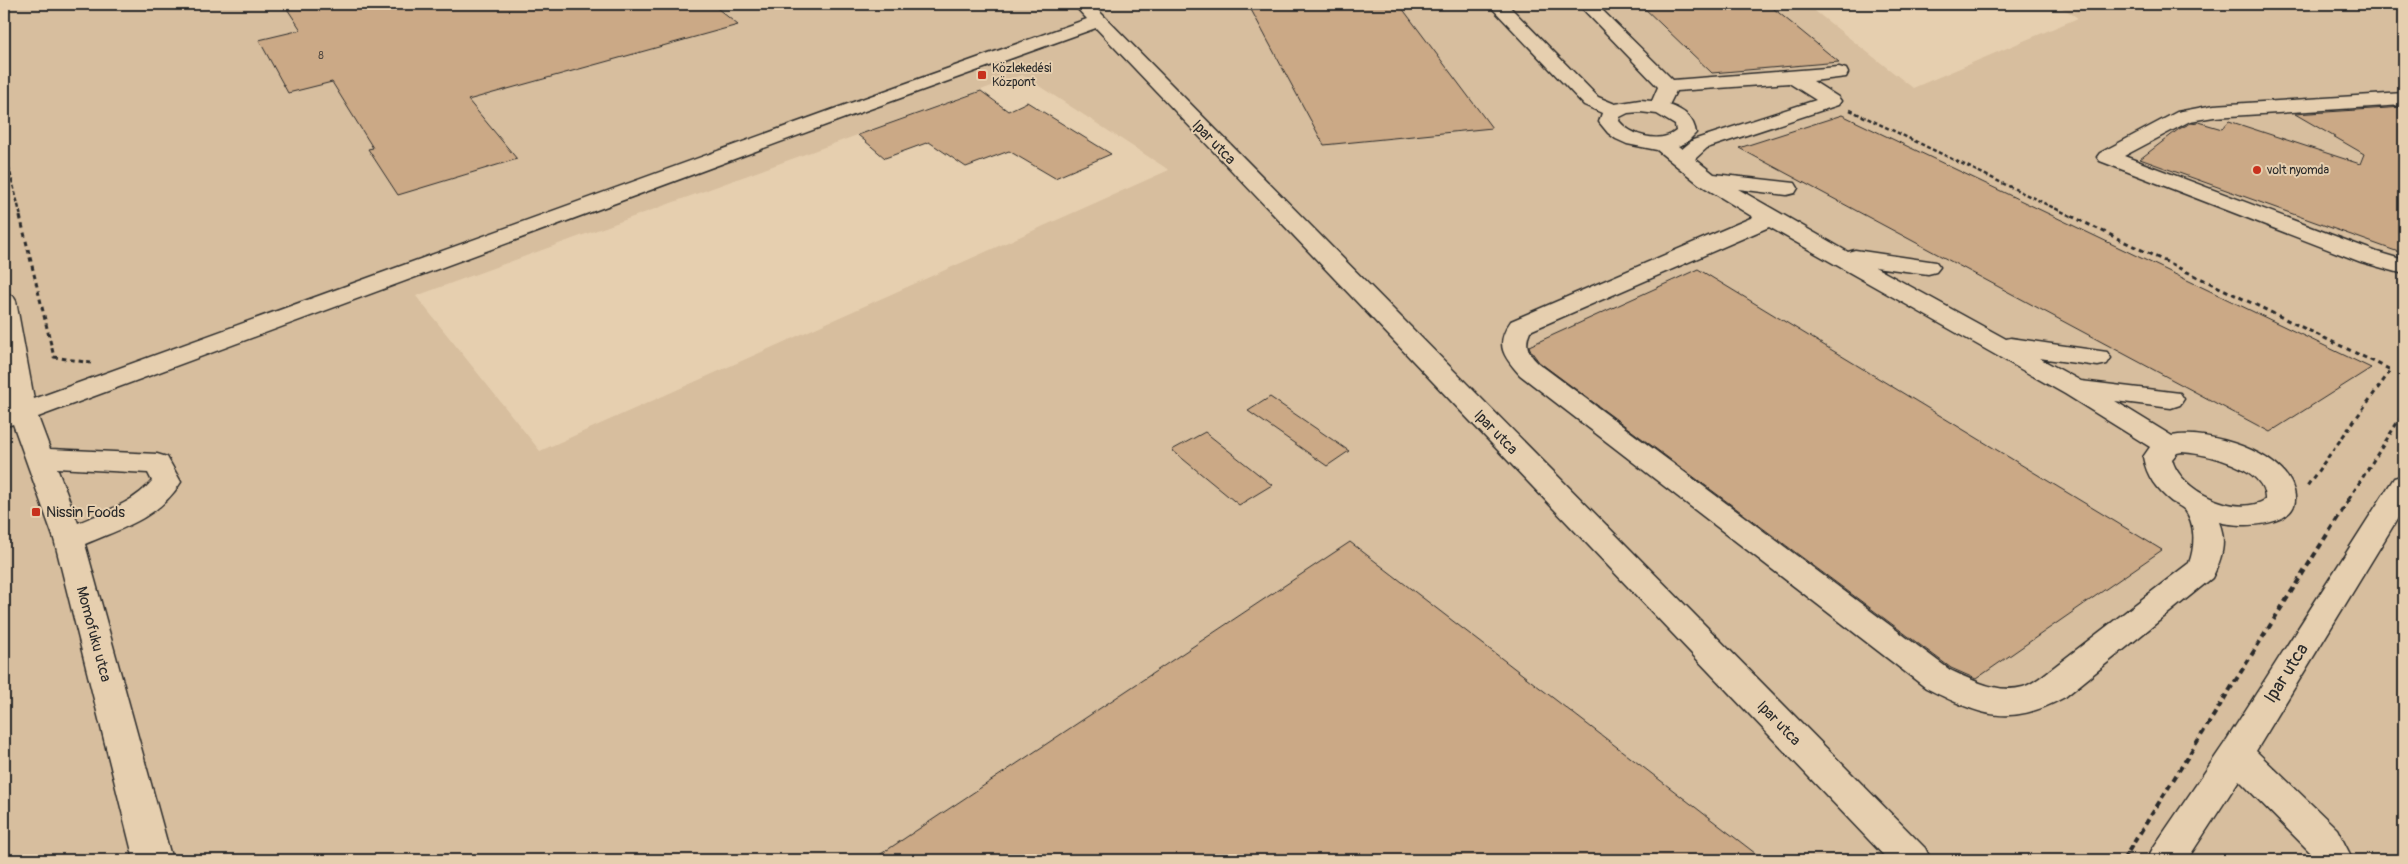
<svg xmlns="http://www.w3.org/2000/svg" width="2408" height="864" font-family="Pangolin,sans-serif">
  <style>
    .built { fill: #d7be9e; fill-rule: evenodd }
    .building { fill: #cba986; stroke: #2b2b2b }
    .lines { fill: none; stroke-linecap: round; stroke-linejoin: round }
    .minor-casing { stroke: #2b2b2b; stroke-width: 3 }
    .path-far2 { stroke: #2b2b2b; stroke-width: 2.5; stroke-dasharray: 4 2.5; stroke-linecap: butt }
    .path-far1 { stroke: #2b2b2b; stroke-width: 3; stroke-dasharray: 4.5 4; stroke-linecap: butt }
    .path { stroke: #2b2b2b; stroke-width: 4; stroke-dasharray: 6 4.5; stroke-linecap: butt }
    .minor { fill: #e6cfaf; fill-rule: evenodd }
    .poi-dot { fill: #c8321e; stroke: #e6cfaf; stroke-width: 2 }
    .labels { text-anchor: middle; stroke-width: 4; stroke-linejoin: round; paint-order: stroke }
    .far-number-label { font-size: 11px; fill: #534a42 }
    .far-poi-label { font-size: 12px; fill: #2b2b2b; stroke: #e6cfaf; text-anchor: start }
    .street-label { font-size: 15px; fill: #2b2b2b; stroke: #e6cfaf }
    .poi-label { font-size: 15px; fill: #2b2b2b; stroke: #e6cfaf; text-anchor: start }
    .near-street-label { font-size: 18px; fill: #2b2b2b; stroke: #e6cfaf }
  </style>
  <rect width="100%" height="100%" fill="#e6cfaf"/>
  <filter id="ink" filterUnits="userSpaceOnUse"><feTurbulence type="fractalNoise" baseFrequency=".02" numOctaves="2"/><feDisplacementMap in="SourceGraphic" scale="10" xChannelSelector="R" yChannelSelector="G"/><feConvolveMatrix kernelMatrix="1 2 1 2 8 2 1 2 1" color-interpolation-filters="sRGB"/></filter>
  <g filter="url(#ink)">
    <path class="built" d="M 4,4 L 1806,4 L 1913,88 L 2078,18 L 2056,4 L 2404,4 L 2404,860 L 4,860 ZM 1022,75 L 1169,170 L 540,451 L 416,296 Z"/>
    <path class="building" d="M 284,4 L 712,4 L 738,25 L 468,100 L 517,159 L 398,195 L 368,149 L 373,148 L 332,82 L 288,93 L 259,40 L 301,30 Z
      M 1248,4 L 1399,4 L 1492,128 L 1324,145 Z
      M 1640,4 L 1768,4 L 1839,62 L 1712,73 Z
      M 981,91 L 1008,111 L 1027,102 L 1111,154 L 1055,178 L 1009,151 L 966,167 L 929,142 L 885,158 L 858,135 Z
      M 2404,107 L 2404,254 L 2140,159 L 2179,129 L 2191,123 L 2198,122 L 2222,129 L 2229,121 L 2360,164 L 2364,154 L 2295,114 Z
      M 1842,115 L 2371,368 L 2270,432 L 1739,148 Z
      M 1698,269 L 2162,550 L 1976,679 L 1951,668 L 1539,362 L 1531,351 L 1529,346 Z
      M 1270,397 L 1349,451 L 1327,466 L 1248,411 Z
      M 1205,432 L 1272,485 L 1239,505 L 1172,450 Z
      M 1350,542 L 1764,860 L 872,860 Z"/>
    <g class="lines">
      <g class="minor-casing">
        <path id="minor" d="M 1073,4 L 1092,4 L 1925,848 L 1931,860 L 1888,860 L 1096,28 L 845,118 L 38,417 L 50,449 L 157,454 L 167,457 L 181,482 C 160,517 121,529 85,544 L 172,860 L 134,860 L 54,539 L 13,424 L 4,427 L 4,409 L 9,408 L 4,377 L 4,294 L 13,296 L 16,301 L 34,399 L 831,110 L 1087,19 ZM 57,468 L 148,473 L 152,481 C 134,503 104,512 78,523 Z
          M 1491,4 L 1507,4 L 1598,97 L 1615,104 L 1640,100 L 1652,101 L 1658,87 L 1578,4 L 1596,4 L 1673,80 L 1839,67 L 1846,69 L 1848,73 L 1846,77 L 1813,81 L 1838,97 L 1841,101 L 1838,105 L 1707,148 L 1695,159 L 1714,174 L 1795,183 L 1798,188 L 1795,193 L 1787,195 L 1738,189 L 1848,252 L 1855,250 L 1936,262 L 1940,267 L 1936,272 L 1928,274 L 1875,267 L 2006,339 L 2011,338 L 2107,352 L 2111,358 L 2107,364 L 2098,366 L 2039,358 L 2081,381 L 2180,393 L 2184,399 L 2180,405 L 2171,408 L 2115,401 L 2172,436 C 2206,429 2285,452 2294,491 C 2304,528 2241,528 2219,522 C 2227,542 2222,559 2212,578 L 2065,697 C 2008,728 1982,716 1926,688 L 1520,375 C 1502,355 1495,344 1511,321 L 1753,217 L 1699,184 L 1657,150 L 1627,144 L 1616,139 L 1608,133 L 1599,122 L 1602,113 L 1584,105 L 1493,9 ZM 1789,83 L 1816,100 L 1693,140 L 1682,149 L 1678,146 L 1686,143 L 1696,133 C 1694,118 1684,110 1669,105 L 1676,91 ZM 1640,112 L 1657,114 L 1675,125 L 1676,131 C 1660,144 1631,136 1619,121 L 1620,117 L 1628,113 ZM 1769,227 L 2065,394 L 2150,447 L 2143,457 C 2147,477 2156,489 2172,502 C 2176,504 2182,507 2185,510 C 2196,525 2195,547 2189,563 L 2041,677 C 2035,681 2030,685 2023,687 C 1998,694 1972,680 1950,670 L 1538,363 C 1528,353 1524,345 1530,331 ZM 2182,452 C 2207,454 2267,467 2265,500 C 2236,518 2179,490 2172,459 L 2177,453 Z
          M 2404,93 L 2404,105 L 2214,117 L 2190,121 L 2124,156 L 2377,252 L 2404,260 L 2404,274 L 2361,262 L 2100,161 L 2097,157 L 2100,153 L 2177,112 L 2214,105 Z
          M 2404,475 L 2404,508 L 2256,751 L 2337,829 L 2353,860 L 2315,860 L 2311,853 L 2239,780 L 2187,860 L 2147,860 L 2153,848 L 2224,744 L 2394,478 Z"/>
      </g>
      <path class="path-far2" d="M 1850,110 L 2073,217
        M 4,148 L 21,217"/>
      <path class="path-far1" d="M 20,216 L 54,357 L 91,363
        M 2071,216 L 2391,370 L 2307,486
        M 2349,499 L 2404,412"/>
      <path class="path" d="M 2123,860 L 2350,498"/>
      <use href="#minor" class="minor"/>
    </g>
  </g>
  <g class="poi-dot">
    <rect x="977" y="70" width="10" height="10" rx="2.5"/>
    <circle cx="2257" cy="170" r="5"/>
    <rect x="31" y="507" width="10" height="10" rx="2.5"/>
  </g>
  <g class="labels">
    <g class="far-number-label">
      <text x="321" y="59">8</text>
    </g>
    <g class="far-poi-label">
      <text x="992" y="72">Közlekedési<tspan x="992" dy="14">Központ</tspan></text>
      <text x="2267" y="174">volt nyomda</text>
    </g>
    <g class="street-label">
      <text transform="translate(1214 142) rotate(46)" y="5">Ipar utca</text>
      <text transform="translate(1496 432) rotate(46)" y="5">Ipar utca</text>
      <text transform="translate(94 634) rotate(75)" y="5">Momofuku utca</text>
      <text transform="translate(1779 723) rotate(46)" y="5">Ipar utca</text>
    </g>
    <g class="poi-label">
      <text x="46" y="517">Nissin Foods</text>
    </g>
    <g class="near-street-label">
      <text transform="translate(2286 673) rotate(-58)" y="6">Ipar utca</text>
    </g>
  </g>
  <rect width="2408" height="864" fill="none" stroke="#e6cfaf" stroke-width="20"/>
  <rect x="10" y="10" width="2388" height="844" fill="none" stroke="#2b2b2b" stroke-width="2" filter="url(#ink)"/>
</svg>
